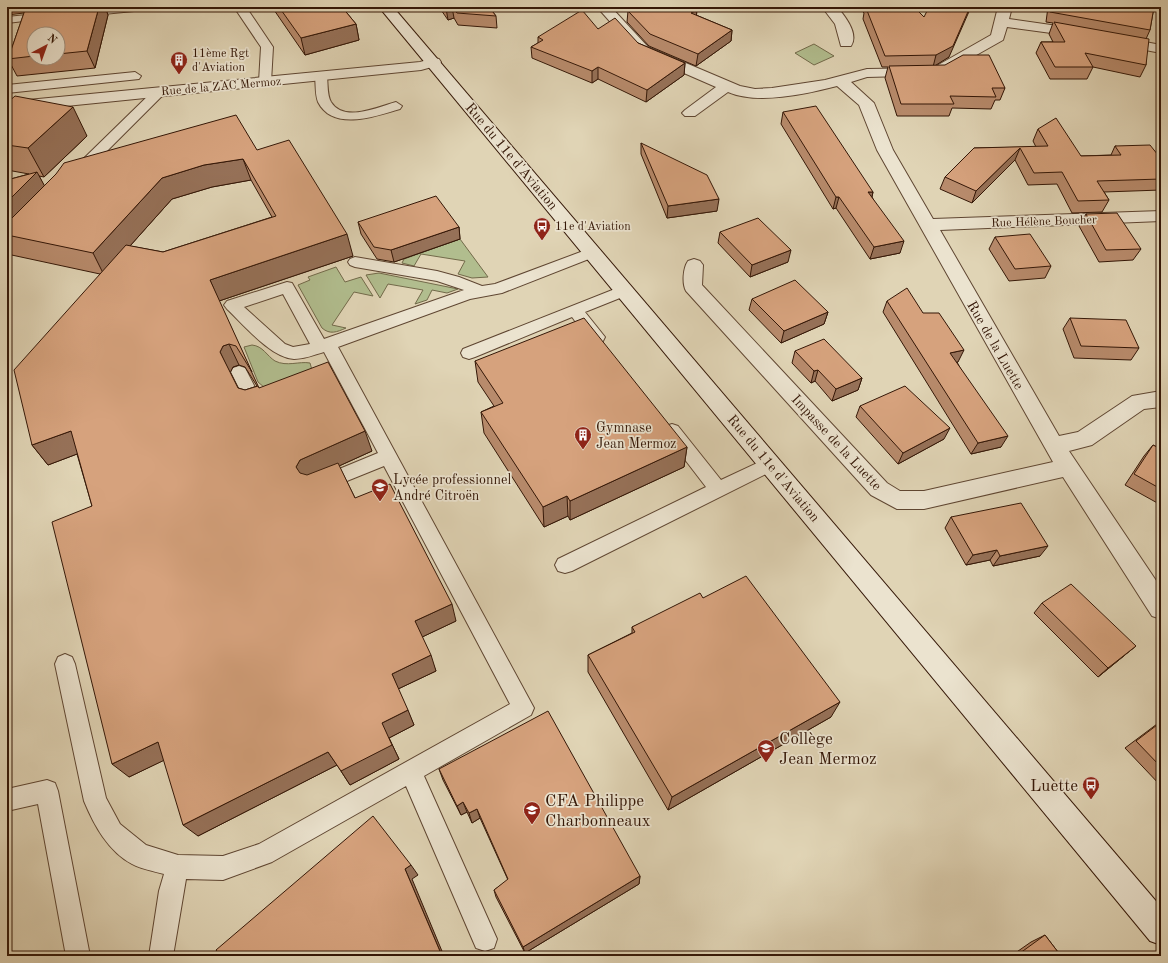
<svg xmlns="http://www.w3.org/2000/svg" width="1168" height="963" font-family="'Old Standard TT',serif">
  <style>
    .green { fill: #b1bd8e; stroke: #726a4a }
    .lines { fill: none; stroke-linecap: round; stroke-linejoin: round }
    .lane-casing { stroke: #5f4632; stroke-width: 2 }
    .street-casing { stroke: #5f4632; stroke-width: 2 }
    .secondary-casing { stroke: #341707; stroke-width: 2 }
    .lane { fill: #ebe3cf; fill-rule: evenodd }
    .street { fill: #ebe3cf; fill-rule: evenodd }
    .secondary { fill: #ebe3cf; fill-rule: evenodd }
    .wall { fill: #b88b6c; stroke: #341707; fill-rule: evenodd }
    .shaded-wall { fill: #967158; stroke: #341707 }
    .building { fill: #d6a27d; stroke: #341707 }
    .labels { text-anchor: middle; stroke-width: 3.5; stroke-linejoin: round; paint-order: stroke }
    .far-poi-label { font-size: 12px; fill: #341707; stroke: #ebe3cf; text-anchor: start }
    .far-street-label { font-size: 12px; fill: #341707; stroke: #ebe3cf }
    .street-label { font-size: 14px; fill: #341707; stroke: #ebe3cf }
    .poi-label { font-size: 14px; fill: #341707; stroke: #ebe3cf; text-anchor: start }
    .near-poi-label { font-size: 17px; fill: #341707; stroke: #ebe3cf; text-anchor: start }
  </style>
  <rect width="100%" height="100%" fill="#e0d4b5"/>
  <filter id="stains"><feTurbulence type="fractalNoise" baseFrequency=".005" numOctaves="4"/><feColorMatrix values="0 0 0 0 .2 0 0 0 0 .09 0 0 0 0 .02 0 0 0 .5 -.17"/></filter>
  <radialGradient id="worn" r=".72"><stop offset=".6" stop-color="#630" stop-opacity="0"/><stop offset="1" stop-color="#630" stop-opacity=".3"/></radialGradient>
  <path class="green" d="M 814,44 L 834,56 L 814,65 L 795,53 Z
    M 460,239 L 488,277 L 472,278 L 458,274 L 465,261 L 421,254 L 414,266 L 402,263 L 404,259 Z
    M 336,267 L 345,282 L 361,277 L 373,296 L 354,292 L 332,325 L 346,328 C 337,332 330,335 322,328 L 298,285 L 310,280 L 308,277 Z
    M 379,273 L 458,289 L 447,293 L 432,290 L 427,300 L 415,304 L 423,290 L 388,284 L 380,298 L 366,275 Z
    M 252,345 C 263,346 267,356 275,361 C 287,367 299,361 310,363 L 312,370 L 265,388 L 258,382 L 244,347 Z"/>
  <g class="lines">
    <g class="lane-casing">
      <path id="lane" d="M 110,7 L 150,7 L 144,10 L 83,16 L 77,13 L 83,10 Z
        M 234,7 L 246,7 L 273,47 L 271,82 L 269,85 L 265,86 L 259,82 L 261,47 Z
        M 46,13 L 50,14 L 52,16 L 50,18 L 7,23 L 7,17 Z
        M 135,72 L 141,76 L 139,79 L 7,93 L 7,85 Z
        M 321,73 L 327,77 C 328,85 327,95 331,102 C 344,123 378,107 396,102 L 402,106 L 400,109 C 377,116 333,132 318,102 C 315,94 316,85 315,77 Z
        M 159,88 L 163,89 L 165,92 L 163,95 L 83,175 L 73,175 L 71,172 L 73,169 L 155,89 Z
        M 594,247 L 599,249 L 601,252 L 599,255 L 502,293 L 470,299 L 338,347 L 534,708 L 531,715 L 424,776 L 497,939 L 494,948 L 485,951 L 476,948 L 406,786 L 272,862 L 223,880 L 186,879 L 173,956 L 149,956 L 159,891 L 164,874 C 153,871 141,869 132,864 C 108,851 94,825 84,801 L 55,664 L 58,657 L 65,654 L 72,657 L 75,664 L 106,798 L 120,824 L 146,845 L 178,855 L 223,856 L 259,844 L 510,704 L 384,466 L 327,489 L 321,491 L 315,489 L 312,484 L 315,479 L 378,453 L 324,352 C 314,355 304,359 294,359 C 271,358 243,324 227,309 L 224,305 L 227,301 L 287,282 L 292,283 L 324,339 L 464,290 L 437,281 L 355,267 L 350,265 L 348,262 L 350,259 L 355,257 L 437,271 L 459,277 L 482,286 L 495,284 ZM 283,294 L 310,344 L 293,347 L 285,344 L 244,307 Z
        M 625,285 L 630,286 L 633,290 L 630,294 L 585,312 L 605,337 L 603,341 C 589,345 580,327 572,317 L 475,357 L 469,359 L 463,357 L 461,353 L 463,349 Z
        M 239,366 L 245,368 L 259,395 L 268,396 L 270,401 L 268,406 L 255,409 L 249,408 L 231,372 L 233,368 Z
        M 672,424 L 678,426 L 721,480 L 770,457 L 776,459 L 779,464 L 776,469 L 572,571 L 565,573 L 558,571 L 555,565 L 558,559 L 706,487 L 663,431 L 666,426 Z
        M 47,780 L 55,783 L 58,791 L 90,956 L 66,956 L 38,804 L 7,811 L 7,789 Z"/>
    </g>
    <g class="street-casing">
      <path id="street" d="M 597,7 L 611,7 L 648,47 L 740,86 L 755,89 L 772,88 L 825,80 L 867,69 L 933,68 L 991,35 L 998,7 L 1012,7 L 1009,19 L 1086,30 L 1088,33 L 1086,36 L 1081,37 L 1007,27 L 1003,40 L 941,75 L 867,77 L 851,82 L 874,103 L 893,150 L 933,219 L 1161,211 L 1161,221 L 940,230 L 1059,436 L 1078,432 L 1132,396 L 1161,391 L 1161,407 L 1144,409 L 1092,445 L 1069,451 L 1161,588 L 1161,619 L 1152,616 L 1063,477 L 924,509 L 897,509 L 871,495 L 686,291 C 682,284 683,268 688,261 L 694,259 L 700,261 L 703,265 L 702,285 L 887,483 L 900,491 L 924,491 L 1053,462 L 877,150 L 859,105 L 837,86 C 806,94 758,105 728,92 L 695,116 L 685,116 L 682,113 L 685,110 L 716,87 L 638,53 Z
        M 822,7 L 837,7 C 845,16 859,34 851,46 L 841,46 L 835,24 Z
        M 1119,37 L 1161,45 L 1161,53 L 1114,44 L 1112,41 L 1114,38 Z
        M 434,58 L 439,59 L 441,62 L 439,65 L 421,70 L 7,112 L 7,102 L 420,62 Z"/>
    </g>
    <g class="secondary-casing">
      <path id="secondary" d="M 379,7 L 393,7 L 1161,907 L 1161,945 L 1150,941 Z"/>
    </g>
    <use href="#lane" class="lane"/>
    <use href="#street" class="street"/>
    <use href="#secondary" class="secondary"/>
  </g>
  <path class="wall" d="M 7,7 L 105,7 L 108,15 L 95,68 L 17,76 L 8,59 L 24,13 L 7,15 ZM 34,34 L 58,34 L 58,58 L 34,58 Z
    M 272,7 L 342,7 L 356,24 L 359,40 L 305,55 Z
    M 439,7 L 489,7 L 496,16 L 497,28 L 458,25 L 454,18 L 448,20 Z
    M 696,7 L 696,9 L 697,10 L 696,15 L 732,30 L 731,41 L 696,66 L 649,46 L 627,22 L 628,11 Z
    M 859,7 L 914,7 L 949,57 L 935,65 L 1005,88 L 1000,100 L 995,100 L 991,109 L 952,108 L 949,116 L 897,116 L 885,78 L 888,67 L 882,67 L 863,19 L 864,13 Z
    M 1048,7 L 1154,7 L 1150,30 L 1146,39 L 1146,65 L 1140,77 L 1093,67 L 1087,79 L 1050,79 L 1036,53 L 1041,42 L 1053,42 L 1049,34 L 1053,23 L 1046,22 Z
    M 598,29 L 638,43 L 685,63 L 684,75 L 646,102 L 598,79 L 592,83 L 532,58 L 531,47 L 538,43 L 538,37 Z
    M 7,103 L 87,136 L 44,177 L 39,176 L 44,186 L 257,150 L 353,256 L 219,301 L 259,388 L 372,451 L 339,466 L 355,498 L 456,621 L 422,637 L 436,671 L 398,689 L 414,725 L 389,738 L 399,759 L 350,785 L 337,765 L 198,836 L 164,760 L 129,777 L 92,506 L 77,454 L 48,465 L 32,445 L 100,274 L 7,254 L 7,180 L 29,174 L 7,170 ZM 251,180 L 272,217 L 163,252 L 130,246 L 172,199 L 212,187 ZM 239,365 L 245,367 L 257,386 L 245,390 L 238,388 L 230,372 L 233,367 Z
    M 783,112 L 873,192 L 872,197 L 900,253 L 870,259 L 836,208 L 833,209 L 781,124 Z
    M 1038,129 L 1081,156 L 1111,155 L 1115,146 L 1158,155 L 1161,155 L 1161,190 L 1104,192 L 1109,200 L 1102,212 L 1072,213 L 1057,184 L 1028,185 L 1015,160 L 972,203 L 940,189 L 945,177 L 974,148 L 1036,147 L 1033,141 Z
    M 641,143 L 717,211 L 667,218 L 641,154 Z
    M 1086,214 L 1141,249 L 1133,260 L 1099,262 L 1079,226 Z
    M 358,222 L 459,227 L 460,239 L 394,262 L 377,259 L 361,234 Z
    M 720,232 L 788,262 L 750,277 L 718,243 Z
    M 995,237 L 1051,266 L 1045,278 L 1009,281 L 989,249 Z
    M 752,299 L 828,312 L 824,324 L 781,343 L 749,310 Z
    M 887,301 L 923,313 L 958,362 L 957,362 L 1001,447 L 971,454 L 883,312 Z
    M 1070,318 L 1139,348 L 1131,360 L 1074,358 L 1063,329 Z
    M 795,351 L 862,378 L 858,390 L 832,401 L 815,381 L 811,383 L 792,363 Z
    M 475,361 L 687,447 L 684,467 L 570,520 L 568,516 L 544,527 L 484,433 L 481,412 L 494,406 L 478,382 Z
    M 860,406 L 944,439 L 898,464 L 856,417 Z
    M 1153,445 L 1161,449 L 1161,505 L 1125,485 L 1144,456 Z
    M 951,517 L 1040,556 L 993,566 L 990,560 L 966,565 L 945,528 Z
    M 703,598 L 831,717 L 668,810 L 588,672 L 588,655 L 632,633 L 632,627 Z
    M 1042,603 L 1125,655 L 1098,677 L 1034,613 Z
    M 1161,721 L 1161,786 L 1125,748 Z
    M 439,769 L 640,876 L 639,884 L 525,953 L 496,897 L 494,890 L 508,880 L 480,818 L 472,823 L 467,812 L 461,815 L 443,780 Z
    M 1045,935 L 1061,956 L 1011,956 L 1031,942 Z"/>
  <path class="shaded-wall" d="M 99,7 L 105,7 L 108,15 L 95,68 L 87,51 Z
    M 452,7 L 454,18 L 448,20 L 446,8 Z
    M 689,7 L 696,7 L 696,10 L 697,10 L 696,21 L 690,25 Z
    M 970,7 L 971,7 L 949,57 L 933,67 L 936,55 Z
    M 356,24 L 359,40 L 305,55 L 301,38 Z
    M 732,30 L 731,41 L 696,66 L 698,54 Z
    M 685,63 L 684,75 L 646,102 L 647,90 Z
    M 598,67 L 598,79 L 592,83 L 592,71 Z
    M 73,107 L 87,136 L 44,177 L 28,148 Z
    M 1020,148 L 1015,160 L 972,203 L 976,191 Z
    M 243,159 L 251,180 L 212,187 L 172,199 L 104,275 L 93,253 L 162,178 L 204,165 Z
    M 37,172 L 49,194 L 7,235 L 7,202 Z
    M 868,192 L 873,192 L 870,204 Z
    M 836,197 L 839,197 L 836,208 L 833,209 Z
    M 719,199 L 717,211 L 667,218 L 668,206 Z
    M 459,227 L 460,239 L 394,262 L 391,250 Z
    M 347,234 L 353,256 L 219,301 L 210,280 Z
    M 904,241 L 900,253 L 870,259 L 874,247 Z
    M 791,250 L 788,262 L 750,277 L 752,265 Z
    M 828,312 L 824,324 L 781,343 L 784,331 Z
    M 229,344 L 239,365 L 233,367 L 230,373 L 220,352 L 223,346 Z
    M 964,350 L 958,362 L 945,364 L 950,353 Z
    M 818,370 L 815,381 L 811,383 L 814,371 Z
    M 862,378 L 858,390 L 832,401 L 836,389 Z
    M 950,428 L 944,439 L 898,464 L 903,453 Z
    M 71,431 L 85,451 L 48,465 L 32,445 Z
    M 365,431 L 372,451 L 308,480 L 305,487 L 296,467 L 300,460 Z
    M 1008,436 L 1001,447 L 971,454 L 978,443 Z
    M 687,447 L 684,467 L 570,520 L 570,501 Z
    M 567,496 L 568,516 L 544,527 L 543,507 Z
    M 1048,546 L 1040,556 L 993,566 L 1000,556 Z
    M 997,550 L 990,560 L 966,565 L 973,555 Z
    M 452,604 L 456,621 L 420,638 L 415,621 Z
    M 1136,646 L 1125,655 L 1098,677 L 1108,668 Z
    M 431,655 L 436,671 L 398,689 L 392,674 Z
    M 840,702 L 831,717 L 668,810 L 672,797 Z
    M 408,710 L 414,725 L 389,738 L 399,759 L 350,785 L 341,771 L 382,723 Z
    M 158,742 L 173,756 L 129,777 L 112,764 Z
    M 328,752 L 337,765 L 198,836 L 183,825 Z
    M 463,802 L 467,812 L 461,815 L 457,806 Z
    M 477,809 L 480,818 L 472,823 L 469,813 Z
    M 411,865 L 418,875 L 412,879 L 444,956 L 442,956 L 405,869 Z
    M 640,876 L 639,884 L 525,953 L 523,947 Z"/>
  <path class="building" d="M 26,7 L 99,7 L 87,51 L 58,54 L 58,34 L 34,34 L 34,56 L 8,59 Z
    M 279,7 L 342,7 L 356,24 L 301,38 Z
    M 452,7 L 489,7 L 496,16 L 457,13 Z
    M 634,7 L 691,7 L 697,10 L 691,13 L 732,30 L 698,54 L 650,34 L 628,11 Z
    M 871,7 L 914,7 L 924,17 L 929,7 L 970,7 L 953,46 L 936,55 L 885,56 L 866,8 Z
    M 1050,7 L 1154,7 L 1150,30 L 1050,12 Z
    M 582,10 L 598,29 L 615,18 L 638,43 L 685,63 L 647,90 L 598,67 L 592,71 L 531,47 L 543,40 L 538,37 Z
    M 1054,22 L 1149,39 L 1146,65 L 1085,53 L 1093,67 L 1055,67 L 1041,42 L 1065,42 Z
    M 963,55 L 989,55 L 1005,88 L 992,88 L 996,97 L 950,96 L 954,104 L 901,104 L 889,66 L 945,65 Z
    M 15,96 L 73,107 L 28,148 L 7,145 L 7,103 Z
    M 816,106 L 873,192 L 868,192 L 904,241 L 874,247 L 839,197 L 836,197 L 783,112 Z
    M 236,115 L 257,150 L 289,140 L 347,234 L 210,280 L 252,372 L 236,346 L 229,344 L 223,346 L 220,352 L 238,388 L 245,390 L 258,386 L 259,388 L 328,362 L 365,431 L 300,460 L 296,467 L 300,473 L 307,475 L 338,463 L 355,498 L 390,484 L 452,604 L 415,621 L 431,655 L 392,674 L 408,710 L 382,723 L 392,745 L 341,771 L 328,752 L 183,825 L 158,742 L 112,764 L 52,522 L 92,506 L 71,431 L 32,445 L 14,370 L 126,245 L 163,252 L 276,216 L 243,159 L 204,165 L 162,178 L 93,253 L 7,235 L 7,223 L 56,174 L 64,163 Z
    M 1056,118 L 1081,156 L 1121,155 L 1115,146 L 1150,145 L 1158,155 L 1161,155 L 1161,179 L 1097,181 L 1109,200 L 1078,201 L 1062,172 L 1034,173 L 1020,148 L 976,191 L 945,177 L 974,148 L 1048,146 L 1038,129 Z
    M 641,143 L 707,175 L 719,199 L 668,206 Z
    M 37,172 L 7,202 L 7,180 Z
    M 436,196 L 459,227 L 391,250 L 374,247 L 358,222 Z
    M 1117,213 L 1141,249 L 1106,250 L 1086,214 Z
    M 758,218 L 791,250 L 752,265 L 720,232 Z
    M 1030,234 L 1051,266 L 1015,269 L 995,237 Z
    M 795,280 L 828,312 L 784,331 L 752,299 Z
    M 907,288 L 923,313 L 939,313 L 964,350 L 950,353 L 1008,436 L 978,443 L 887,301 Z
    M 584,318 L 687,447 L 570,501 L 567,496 L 543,507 L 481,412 L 503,403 L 475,361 Z
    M 1070,318 L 1126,320 L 1139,348 L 1081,346 Z
    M 824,339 L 862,378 L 836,389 L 818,370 L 814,371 L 795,351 Z
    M 905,386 L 950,428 L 903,453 L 860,406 Z
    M 1153,445 L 1161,449 L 1161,489 L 1134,474 Z
    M 1021,503 L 1048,546 L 1000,556 L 997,550 L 973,555 L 951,517 Z
    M 746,576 L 840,702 L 672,797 L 588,655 L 635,632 L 632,627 L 700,593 L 703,598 Z
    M 1071,584 L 1136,646 L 1108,668 L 1042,603 Z
    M 548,711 L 640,876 L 523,947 L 494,890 L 508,879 L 477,809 L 469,813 L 463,802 L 457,806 L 439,769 Z
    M 1161,722 L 1161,767 L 1136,741 Z
    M 373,816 L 411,865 L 405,869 L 442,956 L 220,956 L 216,950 Z
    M 1045,935 L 1061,956 L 1016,956 Z
    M 770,951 L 773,956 L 764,956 Z"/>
  <defs>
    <g id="building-pin" transform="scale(0.9)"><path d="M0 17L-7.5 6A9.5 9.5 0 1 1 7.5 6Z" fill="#8f2418" stroke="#ebe3cf"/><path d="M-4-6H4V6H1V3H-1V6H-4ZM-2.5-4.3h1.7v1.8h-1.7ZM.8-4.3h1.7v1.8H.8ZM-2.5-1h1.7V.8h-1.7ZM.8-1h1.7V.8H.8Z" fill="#fff"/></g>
    <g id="bus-pin" transform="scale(0.9)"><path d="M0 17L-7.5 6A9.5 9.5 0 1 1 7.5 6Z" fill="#8f2418" stroke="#ebe3cf"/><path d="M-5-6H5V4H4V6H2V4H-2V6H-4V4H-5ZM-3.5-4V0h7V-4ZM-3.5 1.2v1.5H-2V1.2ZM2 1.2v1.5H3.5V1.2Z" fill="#fff"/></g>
    <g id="school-pin" transform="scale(0.9)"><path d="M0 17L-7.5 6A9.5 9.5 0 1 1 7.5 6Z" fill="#8f2418" stroke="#ebe3cf"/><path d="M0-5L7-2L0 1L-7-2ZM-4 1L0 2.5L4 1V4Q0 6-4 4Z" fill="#fff"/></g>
  </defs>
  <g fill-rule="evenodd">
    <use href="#building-pin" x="179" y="60"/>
    <use href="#bus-pin" x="542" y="226"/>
    <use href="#building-pin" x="583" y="435"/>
    <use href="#school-pin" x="380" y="487"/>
    <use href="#school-pin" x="766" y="748"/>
    <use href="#bus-pin" x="1091" y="785"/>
    <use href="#school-pin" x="532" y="810"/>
  </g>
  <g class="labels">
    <g class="far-poi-label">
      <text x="192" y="57">11ème Rgt<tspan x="192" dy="14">d'Aviation</tspan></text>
      <text x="555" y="230">11e d'Aviation</text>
    </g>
    <g class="far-street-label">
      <text transform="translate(221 86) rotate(-5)" y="4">Rue de la ZAC Mermoz</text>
      <text transform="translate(1044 221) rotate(-2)" y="4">Rue Hélène Boucher</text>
    </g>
    <g class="street-label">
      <text transform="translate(512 156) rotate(50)" y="5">Rue du 11e d'Aviation</text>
      <text transform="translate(996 345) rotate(60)" y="5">Rue de la Luette</text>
      <text transform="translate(837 442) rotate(47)" y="5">Impasse de la Luette</text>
      <text transform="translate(774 468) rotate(50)" y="5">Rue du 11e d'Aviation</text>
    </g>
    <g class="poi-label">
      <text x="596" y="432">Gymnase<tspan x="596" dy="16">Jean Mermoz</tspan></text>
      <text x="393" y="484">Lycée professionnel<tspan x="393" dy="16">André Citroën</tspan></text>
    </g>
    <g class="near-poi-label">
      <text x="779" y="744">Collège<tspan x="779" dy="20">Jean Mermoz</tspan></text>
      <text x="1078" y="791" text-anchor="end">Luette</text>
      <text x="545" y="806">CFA Philippe<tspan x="545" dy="20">Charbonneaux</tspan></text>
    </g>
  </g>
  <rect width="1168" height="963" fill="none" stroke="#e0d4b5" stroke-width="24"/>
  <rect x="8" y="8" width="1152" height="947" fill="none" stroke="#341707" stroke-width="2"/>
  <rect x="12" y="12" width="1144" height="939" fill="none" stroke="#341707"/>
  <g transform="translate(46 46) rotate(41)"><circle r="19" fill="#ebe3cf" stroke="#a2917f"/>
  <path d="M0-3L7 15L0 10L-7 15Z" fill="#8f2418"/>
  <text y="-6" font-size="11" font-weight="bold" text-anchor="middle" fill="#341707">N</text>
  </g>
  <rect width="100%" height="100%" filter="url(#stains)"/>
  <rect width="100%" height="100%" fill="url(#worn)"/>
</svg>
